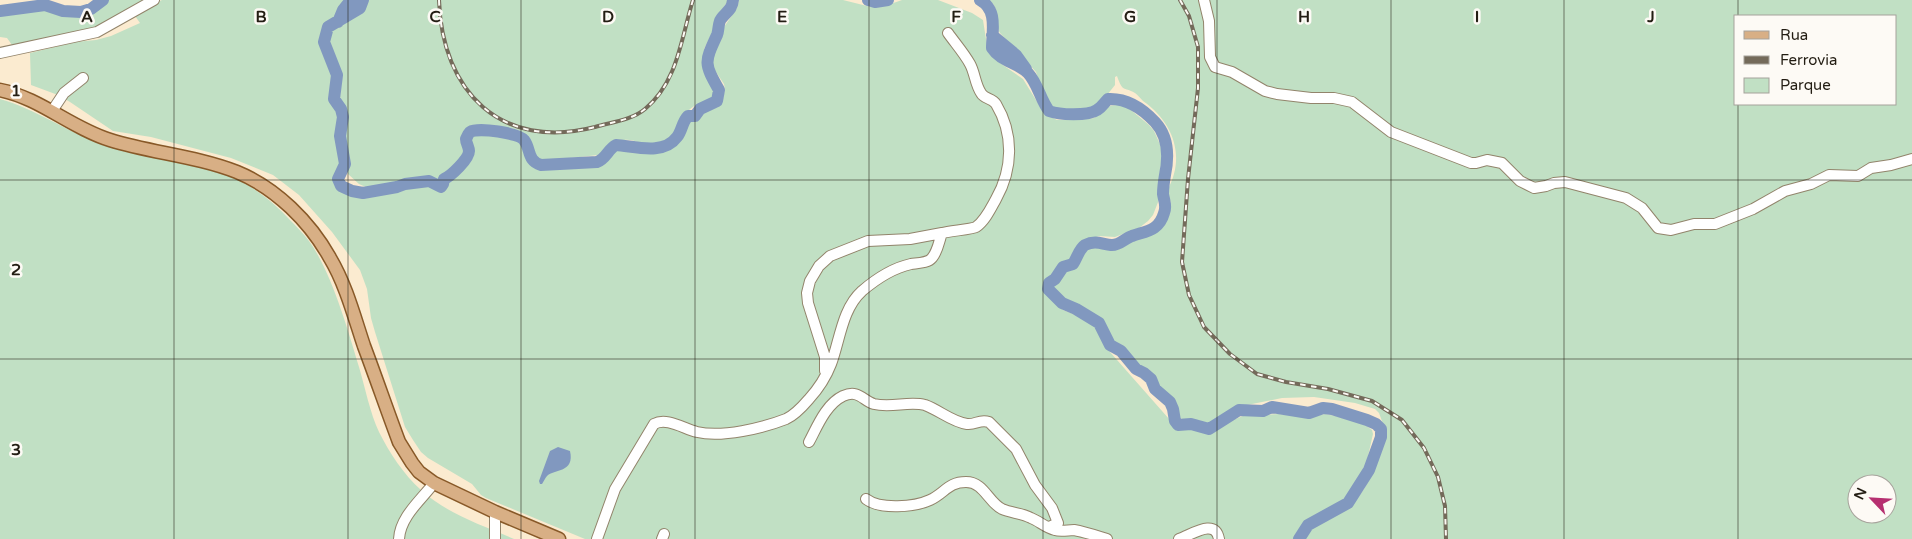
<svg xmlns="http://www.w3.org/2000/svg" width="1912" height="539" font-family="'Varela Round',sans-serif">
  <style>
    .green { fill: #c1e0c4; fill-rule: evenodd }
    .water { fill: #8198bf }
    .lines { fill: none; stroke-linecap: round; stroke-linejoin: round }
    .river { stroke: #8198bf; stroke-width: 12 }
    .minor-casing { stroke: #92846b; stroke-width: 12 }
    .major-casing { stroke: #885928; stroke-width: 15 }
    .minor { stroke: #fff; stroke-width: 10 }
    .major { stroke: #d8af85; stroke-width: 12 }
    .rail-casing { stroke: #746a5a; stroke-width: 4 }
    .rail { stroke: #fdfaf5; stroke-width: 2; stroke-dasharray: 5.5; stroke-linecap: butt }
    .grid { fill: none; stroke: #231d13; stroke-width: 1; stroke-opacity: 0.55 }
    .grid-label { font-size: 16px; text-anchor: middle; font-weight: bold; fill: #231d13; stroke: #fdfaf5; stroke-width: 5; stroke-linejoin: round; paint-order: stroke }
  </style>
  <rect width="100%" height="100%" fill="#fbebd0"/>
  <path class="green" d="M 107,0 L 144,0 L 102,26 L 16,47 L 12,45 L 7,38 L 0,37 L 0,13 L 42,9 L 57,13 L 82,15 L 95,10 Z
    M 162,0 L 346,0 L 335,19 L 322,33 L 320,44 L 334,74 L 331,99 L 339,117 L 335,136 L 340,161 L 336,186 L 347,193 L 361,197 L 425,185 L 429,184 L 442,190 L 448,181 L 470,158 L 471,149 L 470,138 L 472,134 C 486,131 505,136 518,141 C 524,149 526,160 536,166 C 544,173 586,166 598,164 L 602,163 L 616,149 L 642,153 L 666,150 L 682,137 L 690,121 L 696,118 L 701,113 L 718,107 L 722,103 L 725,89 L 724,84 L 712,66 L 712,57 L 724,27 L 737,8 L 739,0 L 843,0 L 871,7 L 885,6 L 902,0 L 938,0 L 972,13 L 983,20 L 988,52 L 1000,63 L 1023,79 L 1044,113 L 1057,120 L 1086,119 L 1094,118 L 1110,106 L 1121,104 L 1126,106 L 1149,125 L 1154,131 L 1163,151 L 1159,178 L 1160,197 L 1153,215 L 1148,221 L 1139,228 L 1115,237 L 1099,236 L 1085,242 L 1070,259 L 1058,266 L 1046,281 L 1045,293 L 1063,310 L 1083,318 L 1095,326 L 1110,352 L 1177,428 L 1209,432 L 1228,422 L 1243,416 L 1279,414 L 1311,417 L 1325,414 L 1346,418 L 1364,424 L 1372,430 L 1373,434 L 1366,465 L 1349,494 L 1343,502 L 1316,515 L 1302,528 L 1295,539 L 585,539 L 486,498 L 481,495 L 472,484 L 428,458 L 421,452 L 413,440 L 405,427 L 375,332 L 371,318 L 367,289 L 360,270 L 332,232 L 299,195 L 273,175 L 231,158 L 151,137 L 113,131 L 70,102 L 58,95 L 31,85 L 30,53 L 75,42 L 96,40 L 111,36 L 140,23 L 133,13 Z
    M 366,0 L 729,0 L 717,16 L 712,33 L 704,49 L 704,68 L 714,88 L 712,98 C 704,103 696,103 688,111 C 680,120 677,135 665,142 C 648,151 637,138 624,140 C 608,143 609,151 598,155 L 543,161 C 524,158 535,138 517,130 C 509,127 479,123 471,127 C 467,129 465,133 464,137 C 463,143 463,146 466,151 L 464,155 L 440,180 L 421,178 L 370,189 L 359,184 L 348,174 L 346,153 L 343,141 L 345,115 L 340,97 L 341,79 L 337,65 L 327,40 L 331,29 C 346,24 362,15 366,0 Z
    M 989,0 L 1912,0 L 1912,539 L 1303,539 L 1313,526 L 1353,504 L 1364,489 L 1378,460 L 1386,432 L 1379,413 L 1375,409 L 1355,403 L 1314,397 L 1282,398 L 1247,405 L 1209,424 L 1184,420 L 1180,418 L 1167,394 L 1158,388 L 1150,374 L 1133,362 L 1115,344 L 1107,331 L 1103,320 L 1077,305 L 1065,303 L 1052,289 L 1052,286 L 1059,280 L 1063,270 C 1078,268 1079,260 1086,249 L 1097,245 L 1114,248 L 1134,237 L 1152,234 L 1163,224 L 1171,203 L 1167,191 C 1186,157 1174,123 1143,101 C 1140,98 1138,95 1135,93 C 1123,86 1123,93 1117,76 L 1115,77 L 1115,85 L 1099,105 L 1095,107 L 1083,111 L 1053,110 L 1045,101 L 1036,72 L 1000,33 C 994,22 1001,9 989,0 ZM 1736,16 L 1896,16 L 1896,104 L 1736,104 ZM 1857,484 L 1887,484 L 1887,514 L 1857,514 Z
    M 0,99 C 36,109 65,131 100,143 C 136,156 174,158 210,168 C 239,176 269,197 289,219 C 296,226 303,233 309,241 C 331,271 348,330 359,367 C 365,387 370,413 379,432 C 389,452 404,475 421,490 C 447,514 482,525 514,539 L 0,539 Z"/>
  <path class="water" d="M 558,447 L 570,451 C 575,473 554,469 547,476 C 545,478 544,481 542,484 L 540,484 L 539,481 L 550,451 Z"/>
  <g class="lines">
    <path class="river" d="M 363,0 L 360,8 L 328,27 L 324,42 L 337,75 L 334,99 L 341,109 L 343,117 L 340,136 L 345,164 L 338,179 L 341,186 L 352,191 L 363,193 L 397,187 L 405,184 L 429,181 L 441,187 L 443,184 L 444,179 C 451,176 469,159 469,151 C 469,147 466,143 466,139 C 467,137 468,134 470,132 C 478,127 519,133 524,140 C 531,149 527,161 541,165 L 597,162 C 606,159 608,149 616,145 C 634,146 663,156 677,137 C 682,131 682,122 688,116 L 695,116 L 700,109 L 717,101 L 719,90 C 704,63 704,63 717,35 C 719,30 718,23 721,19 C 726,12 732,10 733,0
      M 868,0 L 875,2 L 888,0
      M 980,0 C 998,10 992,31 992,48 C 1001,62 1017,62 1028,73 C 1038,84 1040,99 1049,111 C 1059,115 1088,116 1097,110 C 1102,107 1104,103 1108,99 C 1127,98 1142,108 1155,122 C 1169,137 1169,156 1165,175 C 1164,181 1163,188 1163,194 C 1164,201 1167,206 1164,213 C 1159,231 1146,231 1132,236 C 1125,238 1119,246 1111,245 C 1102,244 1095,240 1085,245 C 1079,249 1077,258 1073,264 L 1063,267 L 1055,279 L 1049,283 L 1048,289 L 1062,303 L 1076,309 L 1099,323 L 1110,345 L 1121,351 L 1136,369 L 1144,373 L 1151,379 L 1155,389 L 1170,402 L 1173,409 L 1175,421 L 1178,425 L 1191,424 L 1209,429 L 1239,410 L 1263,411 L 1272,407 L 1309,413 L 1323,408 L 1332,409 L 1367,420 L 1376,424 L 1381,429 L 1381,437 L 1369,470 L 1348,503 L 1308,525 L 1299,539
      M 0,11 L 45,5 L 63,11 L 81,12 L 91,9 L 103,0
      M 338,22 L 343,10 L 351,0
      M 992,35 L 1016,55 L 1026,69"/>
    <g class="minor-casing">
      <path id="minor" d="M 1204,0 L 1209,21 L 1210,57 L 1215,67 L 1232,72 L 1265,91 L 1277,94 L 1311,98 L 1334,98 L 1352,102 L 1391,132 L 1471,163 L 1476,163 L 1487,160 L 1502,163 L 1520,181 L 1534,188 L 1546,186 L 1554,183 L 1565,182 L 1626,198 L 1642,208 L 1658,228 L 1671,230 L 1694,224 L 1715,224 L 1753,209 L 1785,191 L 1811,184 L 1829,175 L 1858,176 L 1871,168 L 1891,165 L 1912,159
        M 0,53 L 97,32 L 154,0
        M 52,111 L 64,93 L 83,78
        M 825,371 L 825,357 L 808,303 L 807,293 L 810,281 L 819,266 L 830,256 L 868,241 L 910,239 L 942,233
        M 809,442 C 817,427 826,404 843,396 C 859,389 863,401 874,404 C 891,408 909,401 925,405 C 939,410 952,422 967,424 C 976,425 979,419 989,422 L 1016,449 L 1035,485 L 1052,508 L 1058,523 L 1049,527
        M 866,499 C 880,510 915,507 930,500 C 945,493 948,482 966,482 C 984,482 988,502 1002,509 C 1011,513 1022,513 1031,518 C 1039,521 1046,528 1055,530 C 1061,532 1068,530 1074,530 C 1085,532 1097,536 1107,539
        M 399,539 C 400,517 421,500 434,483
        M 495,539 L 495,512
        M 597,539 L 615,489 L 654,424 C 667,417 684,429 697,432 C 722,438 763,428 786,419 C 795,415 803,406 809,399 C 819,388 826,377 831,364 C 840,340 842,309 862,291 C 876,279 893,268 911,264 C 918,263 928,263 932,258 C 938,251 939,241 942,233 C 950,231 973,229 976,227 C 985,221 991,208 996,199 C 1013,169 1014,134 996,104 C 992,98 984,99 981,93 C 975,84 975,73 970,64 C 964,53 955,43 948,33
        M 662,539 L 664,534
        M 1179,539 C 1193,534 1215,518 1219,539"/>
    </g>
    <g class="major-casing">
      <path id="major" d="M 0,90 C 40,98 71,128 110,140 C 152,153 196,156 237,172 C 276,188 310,222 330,258 C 346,285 354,316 364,346 C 376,378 387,410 399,442 L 412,463 L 419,472 L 434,483 L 495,512 L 559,539"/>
    </g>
    <use href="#minor" class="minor"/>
    <use href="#major" class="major"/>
    <g class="rail-casing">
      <path id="rail" d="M 439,0 C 442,92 501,151 595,127 C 612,122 632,120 645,109 C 678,82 681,38 693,0
        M 1180,0 L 1189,16 L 1198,47 L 1198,88 L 1188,179 L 1182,262 L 1189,295 L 1204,327 L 1230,354 L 1257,374 L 1286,382 L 1328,389 L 1372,401 L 1402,420 L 1424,448 L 1438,477 L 1445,506 L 1446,539"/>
    </g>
    <use href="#rail" class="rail"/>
  </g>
  <path class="grid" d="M 174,0 L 174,539M 348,0 L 348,539M 521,0 L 521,539M 695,0 L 695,539M 869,0 L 869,539M 1043,0 L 1043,539M 1217,0 L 1217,539M 1391,0 L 1391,539M 1564,0 L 1564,539M 1738,0 L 1738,16M 1738,104 L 1738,539M 0,180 L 1912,180M 0,359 L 1912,359"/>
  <g class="grid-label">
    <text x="87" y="22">A</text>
    <text x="261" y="22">B</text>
    <text x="435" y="22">C</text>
    <text x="608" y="22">D</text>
    <text x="782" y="22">E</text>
    <text x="956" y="22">F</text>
    <text x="1130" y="22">G</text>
    <text x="1304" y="22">H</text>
    <text x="1477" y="22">I</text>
    <text x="1651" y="22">J</text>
    <text x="16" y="96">1</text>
    <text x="16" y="275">2</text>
    <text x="16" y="455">3</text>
  </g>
  <rect x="1734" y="15" width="162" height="90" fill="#fdfaf5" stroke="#a6a29b"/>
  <rect x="1744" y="31" width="25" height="8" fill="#d8af85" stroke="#a6a29b"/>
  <text x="1780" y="40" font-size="15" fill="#231d13">Rua</text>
  <rect x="1744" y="56" width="25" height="8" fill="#746a5a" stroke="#a6a29b"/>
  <text x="1780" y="65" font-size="15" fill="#231d13">Ferrovia</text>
  <rect x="1744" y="78" width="25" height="15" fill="#c1e0c4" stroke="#a6a29b"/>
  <text x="1780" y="90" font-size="15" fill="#231d13">Parque</text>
  <g transform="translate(1872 499) rotate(295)"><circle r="24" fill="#fdfaf5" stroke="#a6a29b"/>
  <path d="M0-4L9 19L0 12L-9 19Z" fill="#b62f70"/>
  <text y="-8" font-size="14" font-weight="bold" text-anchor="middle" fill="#231d13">N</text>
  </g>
</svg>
